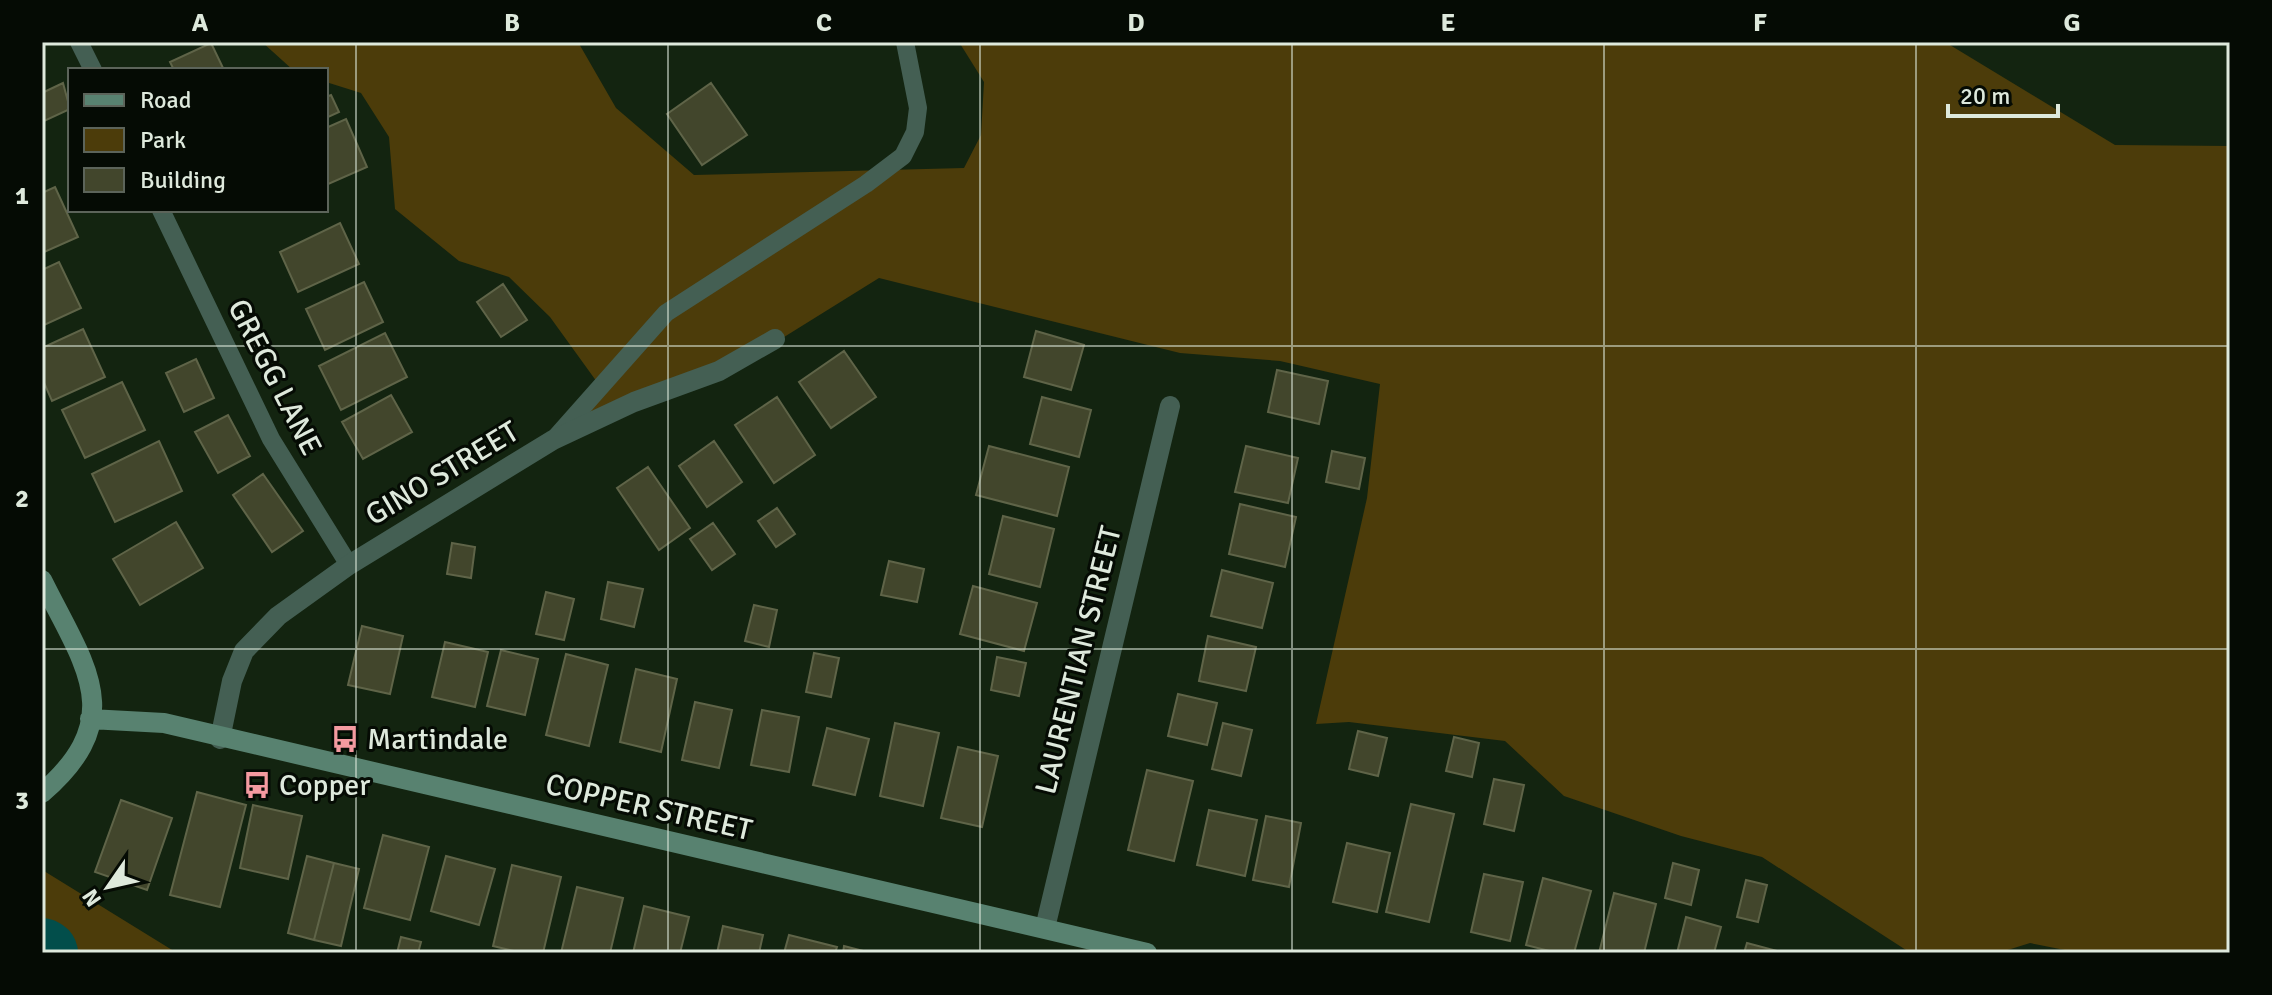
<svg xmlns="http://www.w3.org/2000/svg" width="2272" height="995" font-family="Signika,sans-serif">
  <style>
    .green { fill: #4c3c0a }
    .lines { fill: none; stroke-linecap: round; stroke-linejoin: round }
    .river { stroke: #024e4b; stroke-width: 66 }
    .building { fill: #42462c; stroke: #5f6448; stroke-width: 2 }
    .lane { stroke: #445f53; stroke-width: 18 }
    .street { stroke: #445f53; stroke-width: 20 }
    .secondary { stroke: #588270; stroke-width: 20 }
    .grid { fill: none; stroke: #dee9dc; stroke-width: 2; stroke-opacity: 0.55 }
    .labels { text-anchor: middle; stroke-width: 6; stroke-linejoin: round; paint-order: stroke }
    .street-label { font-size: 30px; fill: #dee9dc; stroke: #050b04 }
    .poi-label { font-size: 30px; fill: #dee9dc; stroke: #050b04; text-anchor: start }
    .neatline { fill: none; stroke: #dee9dc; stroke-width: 3 }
    .grid-label { font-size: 26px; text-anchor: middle; font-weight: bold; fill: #dee9dc }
  </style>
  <rect width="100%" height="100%" fill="#132410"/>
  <path class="green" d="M 262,42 L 578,42 L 616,108 L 694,175 L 964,168 L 981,135 L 984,82 L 959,42 L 1945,42 L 2115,145 L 2230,146 L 2230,953 L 2080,953 L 2030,943 L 1998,953 L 1917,953 L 1906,950 L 1762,857 L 1681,836 L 1564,796 L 1505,741 L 1349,722 L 1316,724 L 1367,498 L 1380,384 L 1280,361 L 1180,353 L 879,278 L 752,357 L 555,442 L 602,389 L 550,317 L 509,277 L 459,261 L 395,209 L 389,137 L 361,93 L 326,82 L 326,70 L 293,70 Z
    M 42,871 L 44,871 L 177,953 L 42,953 Z"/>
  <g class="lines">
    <path class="river" d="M 42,951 L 45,953"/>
  </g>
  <path class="building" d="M 211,43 L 224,70 L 174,70 L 170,62 Z
    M 63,83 L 70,109 L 42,122 L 42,93 Z
    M 711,83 L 747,135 L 702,165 L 667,114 Z
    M 331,95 L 339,112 L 326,118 L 326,97 Z
    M 346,119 L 367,167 L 326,185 L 326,128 Z
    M 55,187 L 78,237 L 42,253 L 42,193 Z
    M 340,223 L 359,264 L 298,292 L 280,252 Z
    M 59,262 L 81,308 L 42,326 L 42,270 Z
    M 364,282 L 383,322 L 325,350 L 306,309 Z
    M 503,284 L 527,320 L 501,337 L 477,302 Z
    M 83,329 L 105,377 L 52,401 L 42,378 L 42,348 Z
    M 1036,331 L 1084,345 L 1071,390 L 1024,377 Z
    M 385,333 L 407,377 L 341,410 L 319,366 Z
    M 844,351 L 876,397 L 831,428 L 799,382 Z
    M 196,359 L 214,398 L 184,412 L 166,373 Z
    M 1277,370 L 1328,381 L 1319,424 L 1268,412 Z
    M 122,382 L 145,430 L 85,458 L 62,410 Z
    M 391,395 L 412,432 L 363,459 L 342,422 Z
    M 777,397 L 815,455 L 774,483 L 735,425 Z
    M 1042,397 L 1091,410 L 1079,457 L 1030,444 Z
    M 228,415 L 250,456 L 218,473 L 195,432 Z
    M 159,441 L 182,491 L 115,522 L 92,474 Z
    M 714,441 L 742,482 L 707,507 L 679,466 Z
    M 989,446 L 1069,467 L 1057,516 L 976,495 Z
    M 1246,446 L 1298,458 L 1288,503 L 1235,492 Z
    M 1332,451 L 1365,458 L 1359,489 L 1326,482 Z
    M 648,467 L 690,528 L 659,550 L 617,488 Z
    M 263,474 L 303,531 L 272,552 L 233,495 Z
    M 1240,504 L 1296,517 L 1285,567 L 1229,554 Z
    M 777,508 L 795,534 L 776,547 L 758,521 Z
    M 1003,516 L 1054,529 L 1040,587 L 989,574 Z
    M 176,522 L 203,568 L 140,605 L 113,559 Z
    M 713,523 L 735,554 L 712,570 L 690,539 Z
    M 452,543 L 475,547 L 471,578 L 447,574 Z
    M 889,561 L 924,569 L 917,602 L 881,595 Z
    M 1222,570 L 1273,583 L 1262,628 L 1211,616 Z
    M 608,582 L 643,589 L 634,627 L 601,619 Z
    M 973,586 L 1037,603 L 1024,651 L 960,634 Z
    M 546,592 L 574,599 L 564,640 L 536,634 Z
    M 754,605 L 777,610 L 769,647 L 745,641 Z
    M 362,626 L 403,636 L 390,694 L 348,685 Z
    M 1208,636 L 1256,647 L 1246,691 L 1199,681 Z
    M 445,642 L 488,652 L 475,707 L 432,697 Z
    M 501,650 L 538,659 L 525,715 L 487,706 Z
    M 814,653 L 839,658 L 831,697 L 806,692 Z
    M 566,654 L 608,665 L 589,746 L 546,735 Z
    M 997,657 L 1026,663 L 1019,696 L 991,690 Z
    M 636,669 L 677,679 L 661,752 L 620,742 Z
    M 1178,694 L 1217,703 L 1207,745 L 1168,736 Z
    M 695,702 L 732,710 L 719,768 L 682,760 Z
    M 762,710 L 799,717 L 789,772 L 751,765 Z
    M 895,723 L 939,733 L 923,806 L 880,796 Z
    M 1223,723 L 1252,730 L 1241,776 L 1212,769 Z
    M 827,728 L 869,739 L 855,795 L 813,785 Z
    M 1358,731 L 1387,738 L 1378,776 L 1349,769 Z
    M 1454,737 L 1479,743 L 1472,777 L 1446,771 Z
    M 958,747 L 998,756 L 982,827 L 941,818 Z
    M 1147,770 L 1193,781 L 1174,861 L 1128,850 Z
    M 1494,779 L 1524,785 L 1514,831 L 1484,824 Z
    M 197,792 L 246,805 L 220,907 L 170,895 Z
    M 121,800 L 172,818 L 147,890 L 95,872 Z
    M 1411,804 L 1454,814 L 1429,922 L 1386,912 Z
    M 253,805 L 302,816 L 288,879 L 240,868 Z
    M 1209,810 L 1257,820 L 1245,876 L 1197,865 Z
    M 1266,816 L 1301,823 L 1289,887 L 1253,880 Z
    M 383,835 L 429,847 L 410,920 L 364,908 Z
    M 1347,843 L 1390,853 L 1377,912 L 1333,902 Z
    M 307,856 L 334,863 L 314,940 L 288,933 Z
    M 446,856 L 495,869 L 479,925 L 431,911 Z
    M 334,863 L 359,869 L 341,946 L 314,940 Z
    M 1673,863 L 1699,870 L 1691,905 L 1665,898 Z
    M 512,865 L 561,877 L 543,953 L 522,953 L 493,946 Z
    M 1484,874 L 1523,882 L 1510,941 L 1471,932 Z
    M 1543,878 L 1591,891 L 1574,953 L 1557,953 L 1526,945 Z
    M 1746,880 L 1767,885 L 1758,922 L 1737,917 Z
    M 577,887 L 623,898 L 610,953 L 561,953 Z
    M 1614,893 L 1656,904 L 1644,953 L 1599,953 Z
    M 644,906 L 689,917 L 680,953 L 633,953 Z
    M 1686,917 L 1721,927 L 1714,953 L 1677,953 Z
    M 723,926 L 763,935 L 759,953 L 717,953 Z
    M 789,935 L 837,947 L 835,953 L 784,953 Z
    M 401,937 L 421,942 L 418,953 L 397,953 Z
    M 1747,943 L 1785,953 L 1744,953 Z
    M 844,946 L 871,953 L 843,953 Z"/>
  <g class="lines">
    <path class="lane" d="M 79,42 L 93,70
      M 161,210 L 271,439 L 349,565
      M 556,437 L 666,313 L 866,184 L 903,156 L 915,132 L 918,108 L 905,42"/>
    <path class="street" d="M 220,739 L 232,681 L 244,651 L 278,616 L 349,565 L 553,440 L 634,402 L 719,371 L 775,339
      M 1045,928 L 1170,406"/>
    <path class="secondary" d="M 42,580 C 84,665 130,717 42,793
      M 90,719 L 164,723 L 1147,953"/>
  </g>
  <path class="grid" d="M 356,42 L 356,953M 668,42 L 668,953M 980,42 L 980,953M 1292,42 L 1292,953M 1604,42 L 1604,953M 1916,42 L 1916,953M 42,346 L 2230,346M 42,649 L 2230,649"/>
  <defs>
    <g id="bus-bare" transform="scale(2.16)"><path d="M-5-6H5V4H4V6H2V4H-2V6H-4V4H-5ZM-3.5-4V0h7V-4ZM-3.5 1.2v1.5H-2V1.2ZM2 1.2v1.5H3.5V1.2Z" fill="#f49aa0" stroke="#050b04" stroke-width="2.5" paint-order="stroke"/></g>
  </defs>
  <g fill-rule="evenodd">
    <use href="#bus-bare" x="345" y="739"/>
    <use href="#bus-bare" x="257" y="785"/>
  </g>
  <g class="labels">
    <g class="street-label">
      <text transform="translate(275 377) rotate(63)" y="10">GREGG LANE</text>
      <text transform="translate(442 473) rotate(-31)" y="10">GINO STREET</text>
      <text transform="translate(1078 660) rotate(-76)" y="10">LAURENTIAN STREET</text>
      <text transform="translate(649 807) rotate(13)" y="10">COPPER STREET</text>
    </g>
    <g class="poi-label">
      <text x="367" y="749">Martindale</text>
      <text x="279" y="795">Copper</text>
    </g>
  </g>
  <rect width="2272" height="995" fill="none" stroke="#050b04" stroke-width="88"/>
  <rect x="68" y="68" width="260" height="144" fill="#050b04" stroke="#5c645a" stroke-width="2"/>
  <rect x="84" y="94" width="40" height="12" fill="#588270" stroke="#5c645a" stroke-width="2"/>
  <text x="140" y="108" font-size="24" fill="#dee9dc">Road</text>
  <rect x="84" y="128" width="40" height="24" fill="#4c3c0a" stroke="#5c645a" stroke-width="2"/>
  <text x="140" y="148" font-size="24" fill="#dee9dc">Park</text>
  <rect x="84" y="168" width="40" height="24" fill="#42462c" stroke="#5c645a" stroke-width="2"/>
  <text x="140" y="188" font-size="24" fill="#dee9dc">Building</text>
  <g transform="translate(108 887) rotate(236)" stroke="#050b04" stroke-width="6" paint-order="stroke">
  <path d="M0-6L14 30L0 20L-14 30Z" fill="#dee9dc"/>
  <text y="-12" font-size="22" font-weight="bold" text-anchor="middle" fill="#dee9dc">N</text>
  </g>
  <path d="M1948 104v12h110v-12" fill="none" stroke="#dee9dc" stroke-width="4"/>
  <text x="1960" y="104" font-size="24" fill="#dee9dc" stroke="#050b04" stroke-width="6" paint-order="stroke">20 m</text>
  <rect x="44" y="44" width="2184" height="907" class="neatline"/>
  <g class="grid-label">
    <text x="200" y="31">A</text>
    <text x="512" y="31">B</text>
    <text x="824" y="31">C</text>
    <text x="1136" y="31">D</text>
    <text x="1448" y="31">E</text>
    <text x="1760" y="31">F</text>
    <text x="2072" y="31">G</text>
    <text x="22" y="204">1</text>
    <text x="22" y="507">2</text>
    <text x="22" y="809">3</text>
  </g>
</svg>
